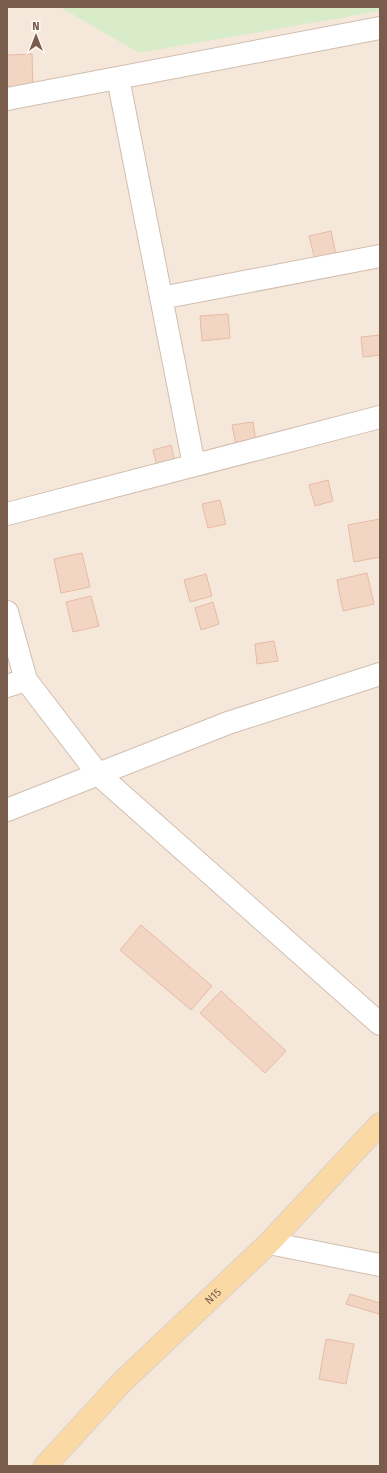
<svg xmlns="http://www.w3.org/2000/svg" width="387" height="1473" font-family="'Fira Sans',sans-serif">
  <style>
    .residential { fill: #f5e8da }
    .green { fill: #d8ecc9 }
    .building { fill: #f3d5c3; stroke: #e6bba3 }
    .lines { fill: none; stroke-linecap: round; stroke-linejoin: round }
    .minor-casing { stroke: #d1beb0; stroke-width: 24 }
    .major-casing { stroke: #dad1cd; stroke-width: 24 }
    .minor { stroke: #fff; stroke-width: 22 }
    .major { stroke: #fbd9a5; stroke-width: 22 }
    .labels { text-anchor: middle; stroke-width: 3.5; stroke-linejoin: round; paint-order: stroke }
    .street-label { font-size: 11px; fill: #7a5c4d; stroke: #fffaf3 }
  </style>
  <rect width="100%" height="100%" fill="#fdf6ec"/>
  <path class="residential" d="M 7,7 L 380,7 L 380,1466 L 7,1466 Z"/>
  <path class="green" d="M 60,7 L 380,7 L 380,11 L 139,53 Z"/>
  <path class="building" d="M 32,54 L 33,88 L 7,89 L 7,55 Z
    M 331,231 L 336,255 L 315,260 L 309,236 Z
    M 228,314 L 230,338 L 202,341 L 200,316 Z
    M 380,335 L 380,355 L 363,357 L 361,337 Z
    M 253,422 L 256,442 L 236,445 L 232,425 Z
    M 171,445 L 176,465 L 158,470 L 153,450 Z
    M 328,480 L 333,501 L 315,506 L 309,485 Z
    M 220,500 L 226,524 L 208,528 L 202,504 Z
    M 380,519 L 380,557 L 354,562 L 348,525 Z
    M 82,553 L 90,587 L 61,593 L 54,559 Z
    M 367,573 L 374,604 L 343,611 L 337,580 Z
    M 206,574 L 212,596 L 190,602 L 184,580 Z
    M 91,596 L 99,626 L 73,632 L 66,602 Z
    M 213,602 L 219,624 L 201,630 L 195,608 Z
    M 274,641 L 278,661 L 257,664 L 255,644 Z
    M 141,925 L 212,986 L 191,1010 L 120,950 Z
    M 221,991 L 286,1051 L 265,1073 L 200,1013 Z
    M 350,1294 L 380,1303 L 379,1314 L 346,1304 Z
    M 326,1339 L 354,1344 L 346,1384 L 319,1379 Z"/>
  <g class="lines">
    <g class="minor-casing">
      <path id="minor" d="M 118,78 L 194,465
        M 7,99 L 380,28
        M 161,298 L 380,256
        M 7,514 L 380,417
        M 7,612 L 26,680 L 98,774 L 380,1024
        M 7,686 L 26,680
        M 7,810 L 228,723 L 380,674
        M 269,1243 L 380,1265"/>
    </g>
    <g class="major-casing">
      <g id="major">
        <path id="s1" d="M 45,1466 L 122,1382 L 269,1243 L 380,1124"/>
      </g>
    </g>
    <use href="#minor" class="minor"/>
    <use href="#major" class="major"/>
  </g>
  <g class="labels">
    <g class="street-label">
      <text dy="4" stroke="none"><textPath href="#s1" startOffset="239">N15</textPath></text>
    </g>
  </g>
  <rect width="387" height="1473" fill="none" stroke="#7a5c4d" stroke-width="16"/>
  <g transform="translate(36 36)" stroke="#fffaf3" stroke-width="3" paint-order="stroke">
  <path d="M0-3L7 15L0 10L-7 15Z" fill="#7a5c4d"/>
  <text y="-6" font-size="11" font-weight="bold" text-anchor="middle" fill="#7a5c4d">N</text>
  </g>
</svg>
